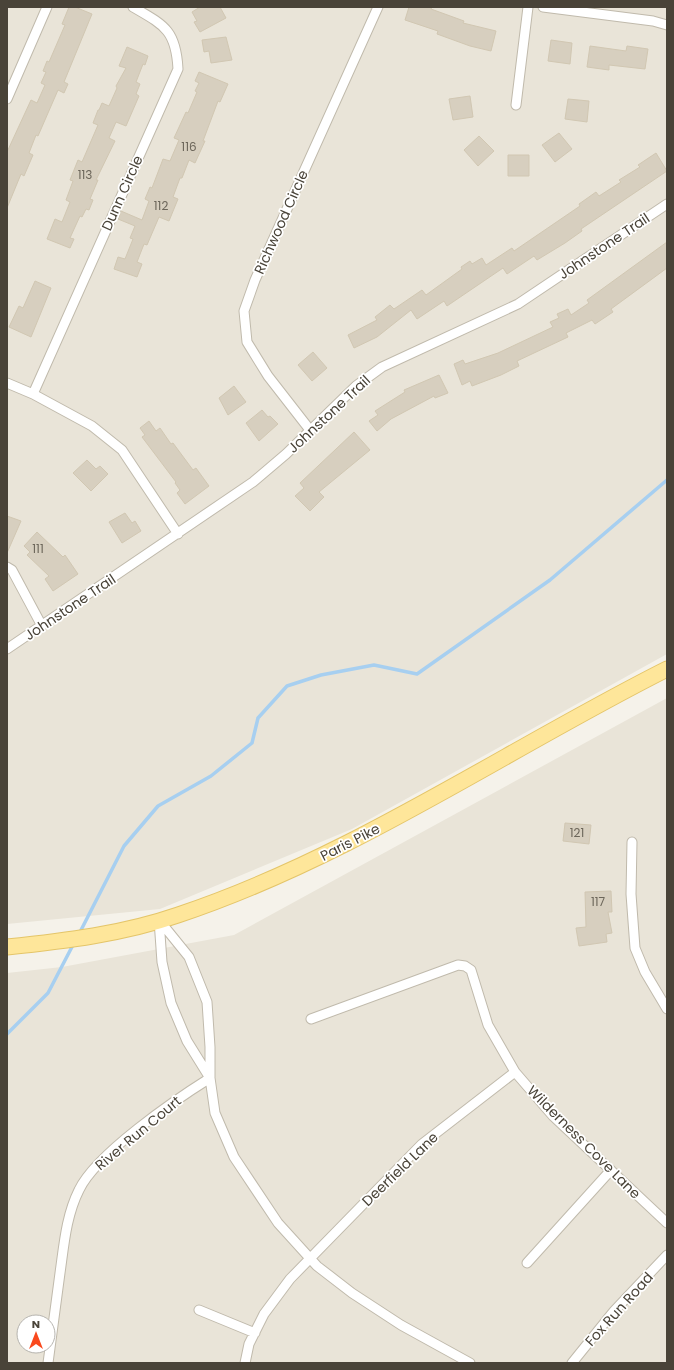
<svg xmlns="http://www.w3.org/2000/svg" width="674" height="1370" font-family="Poppins,sans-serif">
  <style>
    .residential { fill: #e9e4d8; fill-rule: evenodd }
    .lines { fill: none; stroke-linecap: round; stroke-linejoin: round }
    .stream { stroke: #a7cff0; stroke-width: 3.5 }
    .building { fill: #d7cfbf; stroke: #d1c7b2 }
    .street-casing { stroke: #c0baac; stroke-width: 11 }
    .primary-casing { stroke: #e4c569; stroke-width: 17 }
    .street { stroke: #fff; stroke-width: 9 }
    .primary { stroke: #fee69a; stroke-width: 15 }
    .labels { text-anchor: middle; stroke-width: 3.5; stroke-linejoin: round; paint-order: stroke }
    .number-label { font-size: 12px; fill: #6c665a }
    .street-label { font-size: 14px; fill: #494338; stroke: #fff }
  </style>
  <rect width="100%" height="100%" fill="#f5f2ea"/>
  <path class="residential" d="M 7,7 L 667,7 L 667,654 L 352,829 L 160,909 L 7,924 Z
    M 667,698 L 667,1363 L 7,1363 L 7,973 L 62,967 L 234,935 ZM 24,1322 L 48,1322 L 48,1346 L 24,1346 Z"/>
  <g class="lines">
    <path class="stream" d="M 79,934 L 124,846 L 158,806 L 211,776 L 252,743 L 258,718 L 287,686 L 321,675 L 374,665 L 417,674 L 550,580 L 667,480
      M 7,1034 L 48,993 L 74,943"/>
  </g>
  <path class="building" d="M 69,7 L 75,7 L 92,14 L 64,82 L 68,84 L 64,93 L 58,90 L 38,136 L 36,135 L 29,153 L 33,155 L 24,176 L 21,174 L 7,208 L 7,152 L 31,100 L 37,103 L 45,85 L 41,83 L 46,72 L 43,71 L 47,61 L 49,62 L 65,25 L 62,24 Z
    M 200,7 L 220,7 L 226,18 L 200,32 L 194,22 L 197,21 L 192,12 Z
    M 409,7 L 432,7 L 431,9 L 464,21 L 463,23 L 496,31 L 491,51 L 470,46 L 437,34 L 438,31 L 405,20 Z
    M 226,37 L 232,60 L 211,63 L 209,51 L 204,52 L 202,40 Z
    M 551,40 L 572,43 L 570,64 L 548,61 Z
    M 590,46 L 626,51 L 627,46 L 648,49 L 645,69 L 609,65 L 609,70 L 587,67 Z
    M 127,47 L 148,56 L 145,65 L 143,64 L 136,82 L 140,84 L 136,94 L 139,96 L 126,126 L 116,122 L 109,138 L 115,141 L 96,180 L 98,180 L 90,199 L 93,200 L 89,210 L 86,209 L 82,217 L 80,216 L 70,238 L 74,239 L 70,248 L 47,239 L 55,219 L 62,222 L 70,202 L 66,200 L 73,181 L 70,180 L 78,160 L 82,162 L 98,125 L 93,123 L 98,110 L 99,110 L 102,103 L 109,106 L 117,88 L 116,86 L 126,68 L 119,66 Z
    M 199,72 L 228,84 L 220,102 L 218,101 L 203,141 L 205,141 L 195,163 L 189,160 L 182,178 L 180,178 L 173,197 L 178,199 L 169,221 L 159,217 L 147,245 L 144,244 L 137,262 L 142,264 L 137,277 L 114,269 L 118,257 L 125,259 L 133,239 L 130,238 L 135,226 L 118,219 L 119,217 L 121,211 L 142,220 L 149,201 L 145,199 L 150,187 L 152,188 L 163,159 L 170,161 L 179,140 L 174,138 L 186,112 L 188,113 L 197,92 L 195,91 L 199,83 L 195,81 Z
    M 470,96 L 473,117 L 453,120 L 449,99 Z
    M 568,99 L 589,101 L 587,122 L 565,119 Z
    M 559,133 L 572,149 L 555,162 L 542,145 Z
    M 479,136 L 494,151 L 478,166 L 464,150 Z
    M 656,153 L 667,171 L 581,229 L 582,231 L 565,243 L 537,260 L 534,256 L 507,274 L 503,268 L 447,306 L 444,301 L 417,319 L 411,310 L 377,337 L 354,348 L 348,335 L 377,320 L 375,317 L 390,305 L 394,309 L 422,290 L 426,295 L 462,269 L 461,267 L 470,261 L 472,264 L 482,258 L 486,265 L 512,248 L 514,251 L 580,206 L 579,204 L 596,192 L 599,196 L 621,182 L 619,180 L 640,167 L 638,165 Z
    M 508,155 L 529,155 L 529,176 L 508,176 Z
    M 667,242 L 667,268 L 611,309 L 613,312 L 595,324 L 592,320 L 566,333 L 568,337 L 517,361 L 519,366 L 501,375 L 472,386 L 470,381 L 462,385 L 454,364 L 463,360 L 465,364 L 498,353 L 553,327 L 550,322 L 559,318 L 557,314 L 568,309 L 571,315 L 589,303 L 587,300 Z
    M 35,281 L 51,288 L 31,337 L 9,327 L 19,306 L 23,308 Z
    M 313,352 L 327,368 L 312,381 L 298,365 Z
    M 439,375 L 448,393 L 435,398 L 434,396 L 391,419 L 377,431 L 369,421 L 378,415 L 375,411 L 405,392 L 404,390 Z
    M 234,386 L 246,402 L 228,415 L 219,398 Z
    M 262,410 L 268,417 L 270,416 L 278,424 L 259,441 L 246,423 Z
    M 149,421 L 156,431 L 160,428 L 171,444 L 173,443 L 193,470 L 196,468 L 209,486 L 185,504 L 177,493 L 180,490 L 175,483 L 176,482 L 142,437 L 145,435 L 140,428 Z
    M 354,432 L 370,450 L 319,492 L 324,497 L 310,511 L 295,496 L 304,488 L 300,483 Z
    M 87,460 L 96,469 L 100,466 L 108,474 L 91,491 L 73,473 Z
    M 125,513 L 132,523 L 135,521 L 141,531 L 122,543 L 109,522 Z
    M 7,516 L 21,521 L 7,553 Z
    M 37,532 L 63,557 L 65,555 L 78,574 L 53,591 L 45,579 L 49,576 L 27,555 L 30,552 L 24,546 Z
    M 565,823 L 591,825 L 589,844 L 563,841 Z
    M 611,891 L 612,912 L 608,912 L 612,933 L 606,934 L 607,942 L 579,946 L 576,928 L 586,927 L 585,892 Z"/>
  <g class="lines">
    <g class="street-casing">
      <path id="street" d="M 543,7 L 653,21 L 667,25
        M 7,99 L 47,7
        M 516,105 L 528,7
        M 7,383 L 33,394 L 92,426 L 122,450 L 178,534
        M 33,394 L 178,69 C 176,30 164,25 133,7
        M 310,430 L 268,376 L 247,342 L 244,311 L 255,280 L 378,7
        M 7,567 L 12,570 L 42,626
        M 7,649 L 253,482 L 286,454 L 356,386 L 382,367 L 518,304 L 667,204
        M 632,842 L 631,894 L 635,948 L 645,972 L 667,1009
        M 159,920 L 162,962 L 171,1003 L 187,1041 L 210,1078 L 215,1113 L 234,1157 L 278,1223 L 317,1266 L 352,1293 L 401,1325 L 470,1363
        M 159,920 L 189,957 L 207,1002 L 210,1047 L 210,1077
        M 311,1019 L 458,965 L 465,966 L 471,970 L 488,1025 L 515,1072 L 553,1116 L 667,1223
        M 527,1263 L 611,1170
        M 199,1310 L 255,1333
        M 48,1363 C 52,1333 56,1303 60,1273 C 64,1245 66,1216 79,1190 C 96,1154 175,1100 210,1078
        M 245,1363 L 249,1344 L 264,1314 L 290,1279 L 422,1144 L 515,1072
        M 572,1363 L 614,1311 L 667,1255"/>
    </g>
    <g class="primary-casing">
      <path id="primary" d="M 7,947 C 65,941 123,934 178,915 C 352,857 504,751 667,669"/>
    </g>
    <use href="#street" class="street"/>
    <use href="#primary" class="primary"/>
  </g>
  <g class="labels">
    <g class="number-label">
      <text x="189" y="151">116</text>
      <text x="85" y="179">113</text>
      <text x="161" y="210">112</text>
      <text x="38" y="553">111</text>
      <text x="577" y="837">121</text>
      <text x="598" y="906">117</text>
    </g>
    <g class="street-label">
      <text transform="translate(122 193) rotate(-66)" y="5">Dunn Circle</text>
      <text transform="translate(281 222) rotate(-66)" y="5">Richwood Circle</text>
      <text transform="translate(604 246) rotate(-34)" y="5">Johnstone Trail</text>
      <text transform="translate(329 414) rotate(-43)" y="5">Johnstone Trail</text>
      <text transform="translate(70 607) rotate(-34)" y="5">Johnstone Trail</text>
      <text transform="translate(350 842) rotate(-27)" y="5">Paris Pike</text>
      <text transform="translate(138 1133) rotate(-40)" y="5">River Run Court</text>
      <text transform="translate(584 1142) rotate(45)" y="5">Wilderness Cove Lane</text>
      <text transform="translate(400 1169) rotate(-44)" y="5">Deerfield Lane</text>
      <text transform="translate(619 1309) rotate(-48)" y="5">Fox Run Road</text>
    </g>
  </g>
  <rect width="674" height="1370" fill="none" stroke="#494338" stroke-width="16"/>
  <g transform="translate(36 1334)"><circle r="19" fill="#ffffff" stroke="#b6b4af"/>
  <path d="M0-3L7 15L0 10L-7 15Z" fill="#f9491d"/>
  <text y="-6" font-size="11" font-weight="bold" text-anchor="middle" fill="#494338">N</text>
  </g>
</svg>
